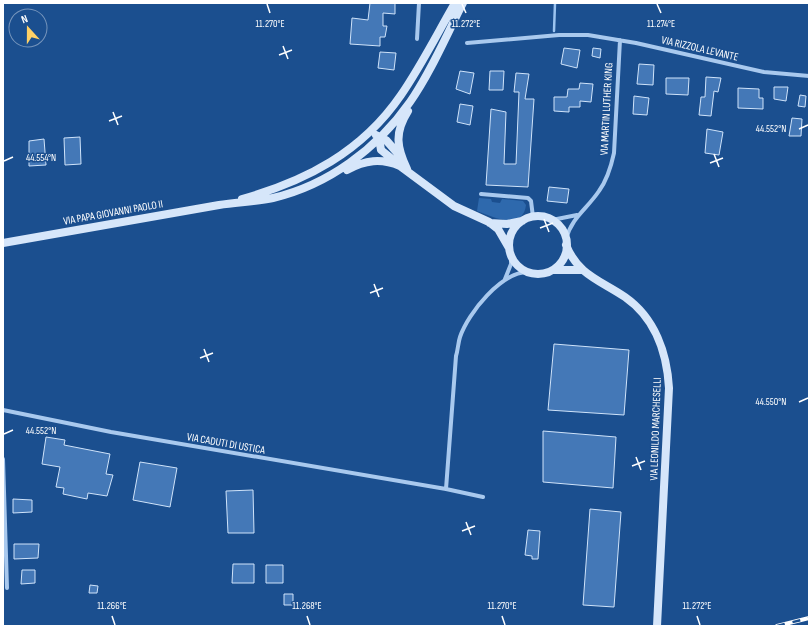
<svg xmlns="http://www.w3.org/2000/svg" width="812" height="629" font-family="'Sofia Sans Condensed',sans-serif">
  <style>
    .green { fill: #2e69ad }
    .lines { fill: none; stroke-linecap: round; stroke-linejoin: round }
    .stream { stroke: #9cc4f0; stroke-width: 2.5 }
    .building { fill: #4478b7; stroke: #cfe3fa }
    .street { stroke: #a9c9ee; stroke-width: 4 }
    .secondary { stroke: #d6e6fa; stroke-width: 8 }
    .rail-casing { stroke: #fff; stroke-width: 4 }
    .rail { stroke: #1b4f8f; stroke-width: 2.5; stroke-dasharray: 8; stroke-linecap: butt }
    .ticks { fill: none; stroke: #fff; stroke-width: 1.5 }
    .labels { text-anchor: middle; stroke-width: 3; stroke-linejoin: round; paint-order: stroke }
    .street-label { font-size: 11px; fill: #fff; stroke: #1b4f8f }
    .ticks-label { font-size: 10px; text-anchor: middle; fill: #fff; stroke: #1b4f8f; stroke-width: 3; stroke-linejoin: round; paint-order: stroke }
  </style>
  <rect width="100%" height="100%" fill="#1b4f8f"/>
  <path class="green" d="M 479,198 L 491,199 L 492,202 L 500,203 L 502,199 L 523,201 L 526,205 C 523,231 492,217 477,211 Z"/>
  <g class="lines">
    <path class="stream" d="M 554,31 L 555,3"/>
  </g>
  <path class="building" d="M 370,3 L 395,3 L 395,14 L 383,13 L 383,26 L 387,26 L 385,37 L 380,37 L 380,46 L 350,44 L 352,18 L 368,20 Z
    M 564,48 L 580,50 L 577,68 L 561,64 Z
    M 593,48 L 601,49 L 600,58 L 592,56 Z
    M 380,52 L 396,53 L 394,70 L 378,68 Z
    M 639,64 L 654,65 L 653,85 L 637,84 Z
    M 460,71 L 474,73 L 470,94 L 456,89 Z
    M 490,71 L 504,71 L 503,90 L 489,90 Z
    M 516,73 L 529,74 L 525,99 L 534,99 L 528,187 L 486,185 L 491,109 L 506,112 L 504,164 L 516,164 L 519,92 L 514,92 Z
    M 706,77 L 721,78 L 718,92 L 714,91 L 711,116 L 699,115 L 701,97 L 705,97 Z
    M 666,78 L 689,78 L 688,95 L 666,94 Z
    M 580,83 L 593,84 L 591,102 L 580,101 L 580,107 L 569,107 L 569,112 L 554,111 L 554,97 L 567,97 L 568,89 L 579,89 Z
    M 774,87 L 788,87 L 786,101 L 774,99 Z
    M 738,88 L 759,89 L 759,98 L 763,98 L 763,109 L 738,108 Z
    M 800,95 L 806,96 L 805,107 L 798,106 Z
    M 634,96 L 649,98 L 647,115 L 633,114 Z
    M 460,104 L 473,106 L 470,125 L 457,122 Z
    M 792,118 L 802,119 L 801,136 L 789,136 Z
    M 707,129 L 723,132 L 719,155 L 705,153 Z
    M 80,137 L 81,164 L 65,165 L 64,138 Z
    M 44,139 L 46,165 L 29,166 L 29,141 Z
    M 549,187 L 569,189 L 567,203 L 547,201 Z
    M 554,344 L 629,350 L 624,415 L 548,410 Z
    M 543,431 L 616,437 L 613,488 L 543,482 Z
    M 46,437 L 65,440 L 64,445 L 110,454 L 106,474 L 113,475 L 107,496 L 88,493 L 87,499 L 63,494 L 64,488 L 56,487 L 60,467 L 42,464 Z
    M 140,462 L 177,468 L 170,507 L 133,500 Z
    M 253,490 L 254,533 L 228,533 L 226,491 Z
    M 13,499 L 32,500 L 32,512 L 13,513 Z
    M 590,509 L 621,512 L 614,607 L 583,605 Z
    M 528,530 L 540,531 L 538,559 L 532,559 L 532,556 L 525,555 Z
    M 14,544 L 39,544 L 38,558 L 14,559 Z
    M 233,564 L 254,564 L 254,583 L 232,583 Z
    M 266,565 L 283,565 L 283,583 L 266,583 Z
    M 22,570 L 35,570 L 35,583 L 21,584 Z
    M 90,585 L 98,586 L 97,593 L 89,593 Z
    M 284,594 L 293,594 L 293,605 L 284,605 Z"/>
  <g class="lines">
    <path class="street" d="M 417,39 L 419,3
      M 467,43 L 559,35 L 588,35 L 636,43 L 764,72 L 809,76
      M 481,194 L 528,198 L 531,201 L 533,217
      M 552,220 L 577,215
      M 566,239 C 572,217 587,209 599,191 C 607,180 611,167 614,153 L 620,40
      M 505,279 L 511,264 L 511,255
      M 3,410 L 111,432 L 446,489 L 456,356 C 458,350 458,343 460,337 C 468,313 502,271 529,272
      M 3,459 L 7,588
      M 446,489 L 483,497"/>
    <path class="secondary" d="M 376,135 L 386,140 L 400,156
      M 379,138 L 381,150 L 396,162
      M 407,169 C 397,148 394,133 408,111
      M 347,170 C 365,160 381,158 400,166 L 454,206 L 489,222 L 498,229 L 509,248
      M 242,199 C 306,181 362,152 401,95 C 421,66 437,34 455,3
      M509 245a29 29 0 1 1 58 0a29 29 0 1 1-58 0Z
      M 490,223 L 507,224 L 522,221
      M 3,243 L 219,205 C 237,202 255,202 273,198 C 328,185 377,149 410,102 C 431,72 446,36 463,3
      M 566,245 C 578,275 600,280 625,297 C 655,318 667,353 669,388 L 657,626
      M 553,270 L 582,270"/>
    <g class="rail-casing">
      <path id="rail" d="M 777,626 L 809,618"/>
    </g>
    <use href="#rail" class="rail"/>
  </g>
  <path class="ticks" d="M 267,4 L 270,13M 462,4 L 466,13M 657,4 L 661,13M 283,46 L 288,59M 279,55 L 292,50M 113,112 L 118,125M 109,121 L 122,116M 799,129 L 808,125M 714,154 L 719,167M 4,161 L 13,157M 710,163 L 723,158M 544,219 L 549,232M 540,228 L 553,223M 374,284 L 379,297M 370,293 L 383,288M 204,349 L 209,362M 200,358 L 213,353M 799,402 L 808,398M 4,434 L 13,430M 636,457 L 641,470M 632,466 L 645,461M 466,522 L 471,535M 462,531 L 475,526M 112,616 L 115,625M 307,616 L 310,625M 502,616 L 505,625M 697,616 L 700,625"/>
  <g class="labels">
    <g class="street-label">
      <text transform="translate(700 48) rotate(13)" y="4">VIA RIZZOLA LEVANTE</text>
      <text transform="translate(606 109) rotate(-87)" y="4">VIA MARTIN LUTHER KING</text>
      <text transform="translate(113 212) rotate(-10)" y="4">VIA PAPA GIOVANNI PAOLO II</text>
      <text transform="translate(655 429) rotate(-88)" y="4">VIA LEONILDO MARCHESELLI</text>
      <text transform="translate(226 443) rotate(10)" y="4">VIA CADUTI DI USTICA</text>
    </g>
  </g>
  <g class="ticks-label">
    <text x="270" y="27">11.270°E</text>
    <text x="466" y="27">11.272°E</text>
    <text x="661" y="27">11.274°E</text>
    <text x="771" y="132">44.552°N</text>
    <text x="41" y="161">44.554°N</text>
    <text x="771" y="405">44.550°N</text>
    <text x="41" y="434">44.552°N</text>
    <text x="112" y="609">11.266°E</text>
    <text x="307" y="609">11.268°E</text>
    <text x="502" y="609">11.270°E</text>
    <text x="697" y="609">11.272°E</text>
  </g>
  <rect width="812" height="629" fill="none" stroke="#ffffff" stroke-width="8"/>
  <g transform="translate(28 28) rotate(339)"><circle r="19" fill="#1b4f8f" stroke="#7695bc"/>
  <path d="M0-3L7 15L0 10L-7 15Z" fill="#ffd166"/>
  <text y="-6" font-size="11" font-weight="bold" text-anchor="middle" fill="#ffffff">N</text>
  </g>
</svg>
